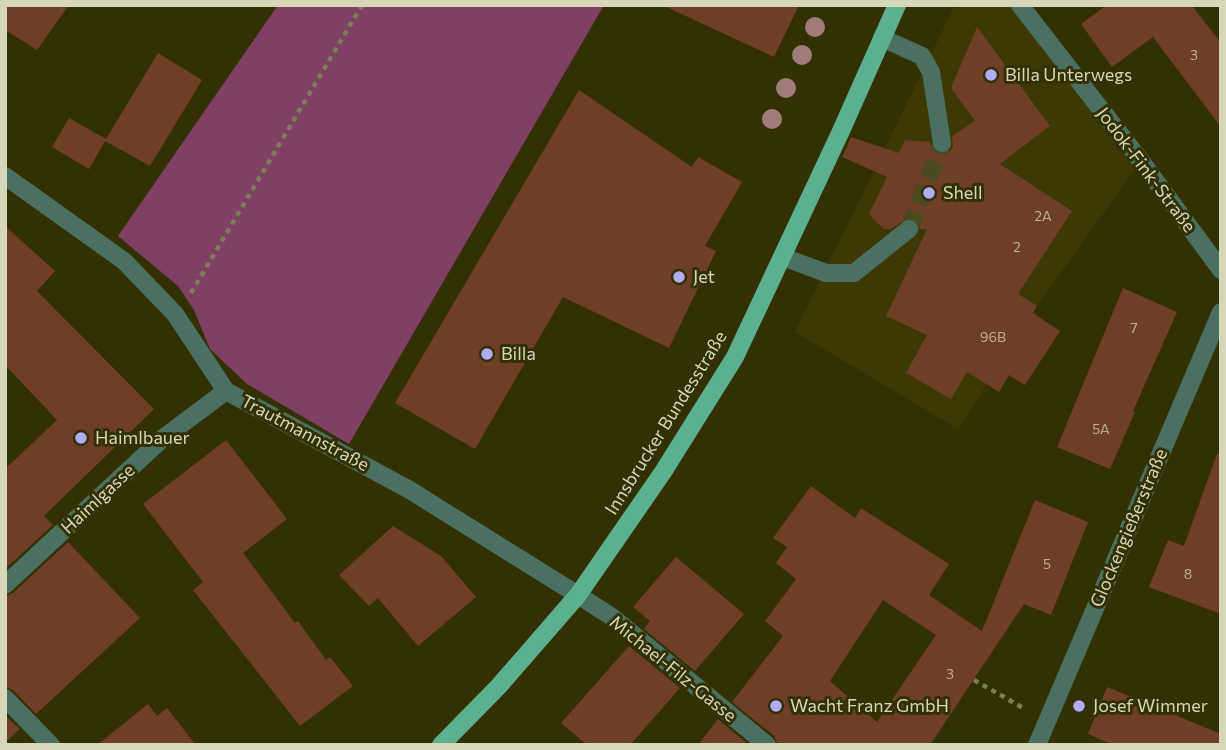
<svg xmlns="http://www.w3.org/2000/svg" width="1226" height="750" font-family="Commissioner,sans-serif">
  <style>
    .built { fill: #3c3905 }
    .green { fill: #804064 }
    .building { fill: #6e3e27; fill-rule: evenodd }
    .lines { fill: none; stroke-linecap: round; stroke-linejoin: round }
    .minor-tunnel { stroke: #4b4a1f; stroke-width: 18; stroke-dasharray: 18 9; stroke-linecap: butt }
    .path { stroke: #7e7d57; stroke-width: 4.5; stroke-dasharray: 5 5; stroke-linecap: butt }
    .minor { stroke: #497060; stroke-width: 18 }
    .major { stroke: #5bb08f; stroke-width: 18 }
    .tree { fill: #a07b7a }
    .poi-dot { fill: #b2adf9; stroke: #333104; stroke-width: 2.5 }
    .labels { text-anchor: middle; stroke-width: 6; stroke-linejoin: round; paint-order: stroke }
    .number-label { font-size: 14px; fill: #bcb094 }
    .poi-label { font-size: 18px; fill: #d6d6b9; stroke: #333104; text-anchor: start }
    .street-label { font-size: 18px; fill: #d6d6b9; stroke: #333104 }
  </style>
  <rect width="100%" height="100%" fill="#333104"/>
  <path class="built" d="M 955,5 L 1020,5 L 1141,161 L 1037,306 L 958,429 L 795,332 Z"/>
  <path class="green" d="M 278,5 L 604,5 L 349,444 L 247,384 L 210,349 L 194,310 L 178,286 L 118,236 Z"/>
  <path class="building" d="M 5,5 L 69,5 L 37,50 L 5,30 Z
    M 662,5 L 799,5 L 774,57 Z
    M 1107,5 L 1195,5 L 1193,7 L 1221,43 L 1221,127 L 1153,37 L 1112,67 L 1081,24 Z
    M 977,27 L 1050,126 L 1000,164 L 1072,211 L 1018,294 L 1037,306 L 1033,313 L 1060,331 L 1025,385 L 1009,375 L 999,392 L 967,372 L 951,399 L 906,373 L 927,335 L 886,316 L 927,229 L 920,229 L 917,221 L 908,218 L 891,229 L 884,229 L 869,214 L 887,177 L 842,157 L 851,137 L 899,153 L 905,140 L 930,142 L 933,150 L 939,154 L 950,151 L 953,146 L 952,136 L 975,121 L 951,88 Z
    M 158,53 L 202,80 L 150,166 L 105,141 L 89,169 L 52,147 L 69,118 L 106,139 Z
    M 579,90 L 692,167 L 698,157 L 742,182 L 705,246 L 716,251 L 669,348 L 563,297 L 475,449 L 395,403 Z
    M 5,226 L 55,271 L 37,291 L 154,409 L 44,516 L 53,525 L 5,569 L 5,469 L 57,420 L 5,365 Z
    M 1123,288 L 1177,312 L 1133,411 L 1135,412 L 1110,469 L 1057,447 Z
    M 226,440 L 287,519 L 243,553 L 295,623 L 298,621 L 326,660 L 330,657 L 353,686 L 300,726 L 193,590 L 203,582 L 143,504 Z
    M 1217,454 L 1221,454 L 1221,614 L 1149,587 L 1168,540 L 1184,546 Z
    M 811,486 L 855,518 L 861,508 L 949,564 L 929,595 L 982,631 L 1035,500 L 1088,522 L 1051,615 L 1024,604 L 930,745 L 778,745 L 774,736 L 732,702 L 783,636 L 765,621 L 796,579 L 776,563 L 787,547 L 773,538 ZM 883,600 L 936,635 L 877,722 L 830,681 Z
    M 393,526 L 441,556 L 476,597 L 418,646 L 378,598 L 369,606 L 339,575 Z
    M 68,542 L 140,618 L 36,714 L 13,690 L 5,687 L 5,596 L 13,593 Z
    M 676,557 L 744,614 L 695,671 L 644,629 L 650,621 L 633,607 Z
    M 629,646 L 680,688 L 630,745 L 587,745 L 561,723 Z
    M 1107,687 L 1221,734 L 1221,745 L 1113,745 L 1088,734 Z
    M 148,704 L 157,716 L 167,708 L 196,745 L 97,745 Z
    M 5,715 L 20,729 L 5,743 Z
    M 718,719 L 749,745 L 698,745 Z"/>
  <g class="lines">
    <path class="minor-tunnel" d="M 909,229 L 942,143"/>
    <path class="path" d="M 191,293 L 362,5
      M 974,680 L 1025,709"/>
    <path class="minor" d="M 1020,5 L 1141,161 L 1221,270
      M 882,38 L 922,56 L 931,72 L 942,143
      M 5,176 L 124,261 L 175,314 L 226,391 L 408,489 L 578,595 L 612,617 L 767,745
      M 783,257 L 826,273 L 854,273 L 909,229
      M 5,585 L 162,439 L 226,391
      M 5,698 L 51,745
      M 1037,745 L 1221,312"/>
    <path class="major" d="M 441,745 L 499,686 L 578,595 L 663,472 L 735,357 L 841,131 L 897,5"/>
  </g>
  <g class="tree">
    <circle cx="815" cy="27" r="10"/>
    <circle cx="802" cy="55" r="10"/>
    <circle cx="786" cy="88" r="10"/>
    <circle cx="772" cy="119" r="10"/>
  </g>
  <g class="poi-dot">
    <circle cx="991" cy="75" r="7"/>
    <circle cx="929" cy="193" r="7"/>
    <circle cx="679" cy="277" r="7"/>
    <circle cx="487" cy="354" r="7"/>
    <circle cx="81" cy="438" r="7"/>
    <circle cx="776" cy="706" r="7"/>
    <circle cx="1079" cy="706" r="7"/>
  </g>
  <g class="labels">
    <g class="number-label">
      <text x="1194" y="60">3</text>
      <text x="1043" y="221">2A</text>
      <text x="1017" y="252">2</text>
      <text x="1134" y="333">7</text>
      <text x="993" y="342">96B</text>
      <text x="1101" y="434">5A</text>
      <text x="1047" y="569">5</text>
      <text x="1188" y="579">8</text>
      <text x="950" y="679">3</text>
    </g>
    <g class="poi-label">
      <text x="1005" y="81">Billa Unterwegs</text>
      <text x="943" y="199">Shell</text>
      <text x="693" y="283">Jet</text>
      <text x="501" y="360">Billa</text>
      <text x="95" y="444">Haimlbauer</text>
      <text x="790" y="712">Wacht Franz GmbH</text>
      <text x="1093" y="712">Josef Wimmer</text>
    </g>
    <g class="street-label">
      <text transform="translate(1146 170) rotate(53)" y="6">Jodok-Fink-Straße</text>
      <text transform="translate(666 423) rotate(-58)" y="6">Innsbrucker Bundesstraße</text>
      <text transform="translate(305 433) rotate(28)" y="6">Trautmannstraße</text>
      <text transform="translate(98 499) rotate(-43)" y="6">Haimlgasse</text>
      <text transform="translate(1129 528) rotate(-67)" y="6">Glockengießerstraße</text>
      <text transform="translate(673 669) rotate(39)" y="6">Michael-Filz-Gasse</text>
    </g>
  </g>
  <rect width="1226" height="750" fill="none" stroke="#d6d6b9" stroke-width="14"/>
</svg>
